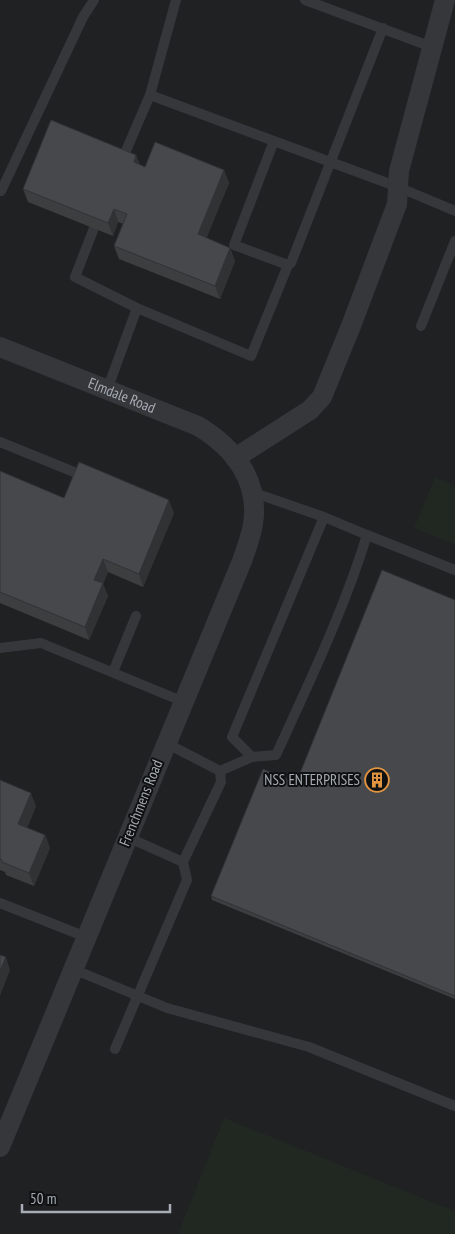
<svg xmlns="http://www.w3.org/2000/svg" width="455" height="1234" font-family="'PT Sans Narrow',sans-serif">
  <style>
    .built { fill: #202123 }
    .green { fill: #212821 }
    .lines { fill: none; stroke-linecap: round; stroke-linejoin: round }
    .service { stroke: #36373b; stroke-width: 10 }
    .minor { stroke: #36373b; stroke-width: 20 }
    .wall { fill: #3c3e40 }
    .shaded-wall { fill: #313234 }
    .building { fill: #46484b; stroke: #313234 }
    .labels { text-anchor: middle; stroke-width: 4; stroke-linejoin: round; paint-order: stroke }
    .street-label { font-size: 15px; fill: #a7adb5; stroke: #0f1011 }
    .poi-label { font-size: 15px; fill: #a7adb5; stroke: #0f1011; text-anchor: end }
  </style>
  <rect width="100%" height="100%" fill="#141516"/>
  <path class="built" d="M 0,0 L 455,0 L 455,1234 L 0,1234 Z"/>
  <path class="green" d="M 435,477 L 455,486 L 455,544 L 414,528 Z
    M 224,1118 L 455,1211 L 455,1234 L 178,1234 Z"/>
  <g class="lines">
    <path class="service" d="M 176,0 L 150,95 L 398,187 L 455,211
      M 305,0 L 432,47
      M 274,141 L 234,245 L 288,265 L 291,263 L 383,28
      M 122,160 L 150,95
      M 1,191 L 83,17 L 94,0
      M 94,228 L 75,277 L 137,308
      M 421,326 L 455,241
      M 107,390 L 137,308 L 251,356 L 288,265
      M 0,442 L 74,472
      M 252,492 L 324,517 L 367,535 C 344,610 309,683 276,755 L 252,757 L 232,737 L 324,517
      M 367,535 L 455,570
      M 0,648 L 41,643 L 184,702
      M 113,672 L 136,616
      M 166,743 L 220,771 L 221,782 L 183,862
      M 220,771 L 252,757
      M 0,903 L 86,937
      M 73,969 L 167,1008 L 309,1047 L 455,1106
      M 115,1049 L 187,880 L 183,862 L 127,837"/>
    <g class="minor">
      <path id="s1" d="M 0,347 L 198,426 C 233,447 260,480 253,524 C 251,537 246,549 242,561 L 0,1147"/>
      <path d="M 235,458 L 310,410 L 322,397 L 351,326 L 397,204 L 399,171 L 445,0"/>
    </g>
  </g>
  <path class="wall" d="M 136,155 L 140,165 L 145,167 L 224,170 L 229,183 L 206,238 L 230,248 L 235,261 L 220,299 L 119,259 L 114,246 L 123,224 L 118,222 L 113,236 L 28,202 L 23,189 Z
    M 0,471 L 64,498 L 174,513 L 143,587 L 108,572 L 103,584 L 108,596 L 89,640 L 0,603 Z
    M 455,600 L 455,999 L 212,900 L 211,896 Z
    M 0,780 L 36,806 L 27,828 L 45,835 L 50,848 L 34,886 L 6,875 L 5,872 L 0,870 Z"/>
  <path class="shaded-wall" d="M 136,155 L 141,168 L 134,162 Z
    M 224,170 L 229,183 L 203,247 L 198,234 Z
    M 114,209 L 118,222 L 113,236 L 108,223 Z
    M 230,248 L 235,261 L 220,299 L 215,286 Z
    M 169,500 L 174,513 L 143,587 L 139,574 Z
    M 103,559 L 108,572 L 103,584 L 108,596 L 89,640 L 85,627 L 94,580 Z
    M 31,793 L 36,806 L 23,837 L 18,824 Z
    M 45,835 L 50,848 L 34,886 L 29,873 Z
    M 6,957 L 10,970 L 0,996 L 0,971 Z"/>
  <path class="building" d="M 51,120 L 136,155 L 134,162 L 145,167 L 155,142 L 224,170 L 198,234 L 230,248 L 215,286 L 114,246 L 127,214 L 114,209 L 108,223 L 23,189 Z
    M 79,462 L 169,500 L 139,574 L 103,559 L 94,580 L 103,583 L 85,627 L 0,592 L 0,471 L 64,498 Z
    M 382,570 L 455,600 L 455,996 L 211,896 L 263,769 L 296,783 Z
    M 0,780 L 31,793 L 18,824 L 45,835 L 29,873 L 2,862 L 2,860 L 0,859 Z
    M 0,955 L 6,957 L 0,971 Z"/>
  <defs>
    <g id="building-ring" transform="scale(1.25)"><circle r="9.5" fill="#0f1011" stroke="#e29540" stroke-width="1.5"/><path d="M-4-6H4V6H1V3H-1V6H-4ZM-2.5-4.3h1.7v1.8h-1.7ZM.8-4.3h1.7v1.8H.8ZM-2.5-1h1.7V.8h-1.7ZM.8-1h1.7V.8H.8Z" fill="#e29540"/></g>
  </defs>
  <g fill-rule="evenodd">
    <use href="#building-ring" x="377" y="780"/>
  </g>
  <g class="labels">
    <g class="street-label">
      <text dy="5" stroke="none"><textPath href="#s1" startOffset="131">Elmdale Road</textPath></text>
      <text transform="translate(141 803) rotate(-68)" y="5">Frenchmens Road</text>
    </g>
    <g class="poi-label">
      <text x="360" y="785">NSS ENTERPRISES</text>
    </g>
  </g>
  <path d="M22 1204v8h148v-8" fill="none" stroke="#a7adb5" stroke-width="2.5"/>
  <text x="30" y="1204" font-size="15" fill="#a7adb5" stroke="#0f1011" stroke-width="4" paint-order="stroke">50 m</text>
</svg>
